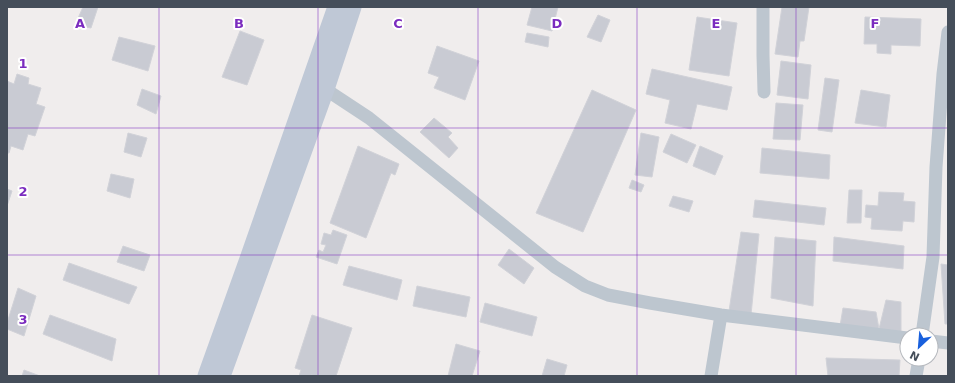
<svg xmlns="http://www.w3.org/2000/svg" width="955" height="383" font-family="'DejaVu Sans',sans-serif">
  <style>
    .building { fill: #c9cbd3; stroke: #d1d2d8 }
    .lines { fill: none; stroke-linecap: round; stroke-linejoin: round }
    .street { stroke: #bdc6cf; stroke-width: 13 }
    .secondary { stroke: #bfc8d6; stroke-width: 19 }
    .grid { fill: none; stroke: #7b2cbf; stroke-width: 1; stroke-opacity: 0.55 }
    .grid-label { font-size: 13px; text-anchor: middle; font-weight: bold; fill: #7b2cbf; stroke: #fff; stroke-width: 4; stroke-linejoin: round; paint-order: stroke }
  </style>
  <rect width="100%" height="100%" fill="#f0eded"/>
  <path class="building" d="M 83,7 L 98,7 L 91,28 L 75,25 Z
    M 532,7 L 558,7 L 552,31 L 527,25 Z
    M 782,7 L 809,7 L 804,41 L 800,41 L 798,57 L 775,54 Z
    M 598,15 L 610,20 L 601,42 L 587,37 Z
    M 697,17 L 737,23 L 729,76 L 689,70 Z
    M 865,17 L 921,19 L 920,46 L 891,45 L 891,54 L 877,53 L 877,44 L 864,44 Z
    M 240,31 L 264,40 L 247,85 L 222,77 Z
    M 527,33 L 549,37 L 548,47 L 525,42 Z
    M 119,37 L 155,46 L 148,71 L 112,60 Z
    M 437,46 L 479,61 L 465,100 L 434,88 L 439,77 L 428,73 Z
    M 781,61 L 811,65 L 808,99 L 777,95 Z
    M 652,69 L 732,87 L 727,110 L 697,104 L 691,129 L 665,123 L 670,100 L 646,94 Z
    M 17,74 L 29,78 L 28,84 L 41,88 L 36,104 L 45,107 L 35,136 L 28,134 L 23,150 L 11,146 L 9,153 L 7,153 L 7,81 L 14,84 Z
    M 825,78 L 839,80 L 832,132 L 818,130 Z
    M 142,89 L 161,96 L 156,114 L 137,105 Z
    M 592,90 L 636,110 L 583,232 L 536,213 Z
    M 861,90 L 890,95 L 886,127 L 855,123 Z
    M 776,103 L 803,105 L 800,140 L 773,139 Z
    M 434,118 L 452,133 L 448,137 L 458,148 L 449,158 L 420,132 Z
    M 128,133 L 147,138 L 141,157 L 124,152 Z
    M 641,133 L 659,137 L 652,177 L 635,175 Z
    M 671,134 L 696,145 L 687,163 L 663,152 Z
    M 358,146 L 399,164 L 395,175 L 391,173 L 366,238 L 330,223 Z
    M 700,146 L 723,156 L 715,175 L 693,166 Z
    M 762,148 L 830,155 L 829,179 L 760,173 Z
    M 111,174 L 134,179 L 130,198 L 107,191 Z
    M 632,180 L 644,185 L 641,192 L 629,188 Z
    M 7,189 L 12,191 L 7,206 Z
    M 849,190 L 862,190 L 861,223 L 847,223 Z
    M 879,192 L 904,193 L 903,201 L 915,202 L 914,222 L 903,221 L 902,231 L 871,229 L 872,218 L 865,217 L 866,205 L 878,206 Z
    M 673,196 L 693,201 L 689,212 L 669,206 Z
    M 755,200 L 826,208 L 824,225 L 753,217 Z
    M 333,230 L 347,235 L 337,264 L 316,257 L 319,250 L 323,252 L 326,245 L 321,244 L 324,233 L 331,235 Z
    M 741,232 L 759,234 L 751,315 L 729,311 Z
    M 775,237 L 816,241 L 813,306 L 771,298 Z
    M 834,237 L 904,246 L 903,269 L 833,261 Z
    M 123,246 L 150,255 L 144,271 L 117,262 Z
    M 509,249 L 534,268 L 524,284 L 498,265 Z
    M 69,263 L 137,287 L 129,304 L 63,280 Z
    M 941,264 L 948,265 L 948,324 L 945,324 Z
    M 349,266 L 402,280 L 397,300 L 343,285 Z
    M 417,286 L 470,297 L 466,317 L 413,306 Z
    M 18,288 L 36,296 L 24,336 L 7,329 L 7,323 Z
    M 886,300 L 901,302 L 901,334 L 879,329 Z
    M 485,303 L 537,317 L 532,336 L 480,322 Z
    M 843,308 L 876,312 L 879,329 L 840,326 Z
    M 50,315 L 116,339 L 112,361 L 43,334 Z
    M 312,315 L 352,328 L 336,376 L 316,376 L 311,375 L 311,376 L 299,376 L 301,370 L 295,368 Z
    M 456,344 L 480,351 L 472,376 L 448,376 Z
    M 826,358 L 900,360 L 899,376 L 828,376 Z
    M 547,359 L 567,365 L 564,376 L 542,376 Z
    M 24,370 L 40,376 L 22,376 Z"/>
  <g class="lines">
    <path class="street" d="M 763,7 L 763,55 L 764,92
      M 319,87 L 325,89 L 369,118 L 555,267 L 585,286 L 608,295 L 650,303 L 721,315 L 907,338
      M 922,335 L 933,257 L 936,167 L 943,74 L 948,32
      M 931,341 L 948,343
      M 711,376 L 721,315
      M 916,376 L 919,359"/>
    <path class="secondary" d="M 207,376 L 249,259 L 337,7
      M 221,376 L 325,89 L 352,7"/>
  </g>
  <path class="grid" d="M 159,7 L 159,376M 318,7 L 318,376M 478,7 L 478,376M 637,7 L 637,376M 796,7 L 796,376M 7,128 L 948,128M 7,255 L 948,255"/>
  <g class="grid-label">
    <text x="80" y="28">A</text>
    <text x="239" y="28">B</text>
    <text x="398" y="28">C</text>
    <text x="557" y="28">D</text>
    <text x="716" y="28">E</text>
    <text x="875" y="28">F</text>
    <text x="23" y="68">1</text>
    <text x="23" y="196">2</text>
    <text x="23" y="324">3</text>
  </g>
  <rect width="955" height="383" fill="none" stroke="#454e5a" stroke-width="16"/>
  <g transform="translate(919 347) rotate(206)"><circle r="19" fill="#ffffff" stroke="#b5b8bd"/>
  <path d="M0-3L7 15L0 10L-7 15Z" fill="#1960dd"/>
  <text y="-6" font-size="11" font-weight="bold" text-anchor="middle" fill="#454e5a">N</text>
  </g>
</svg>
